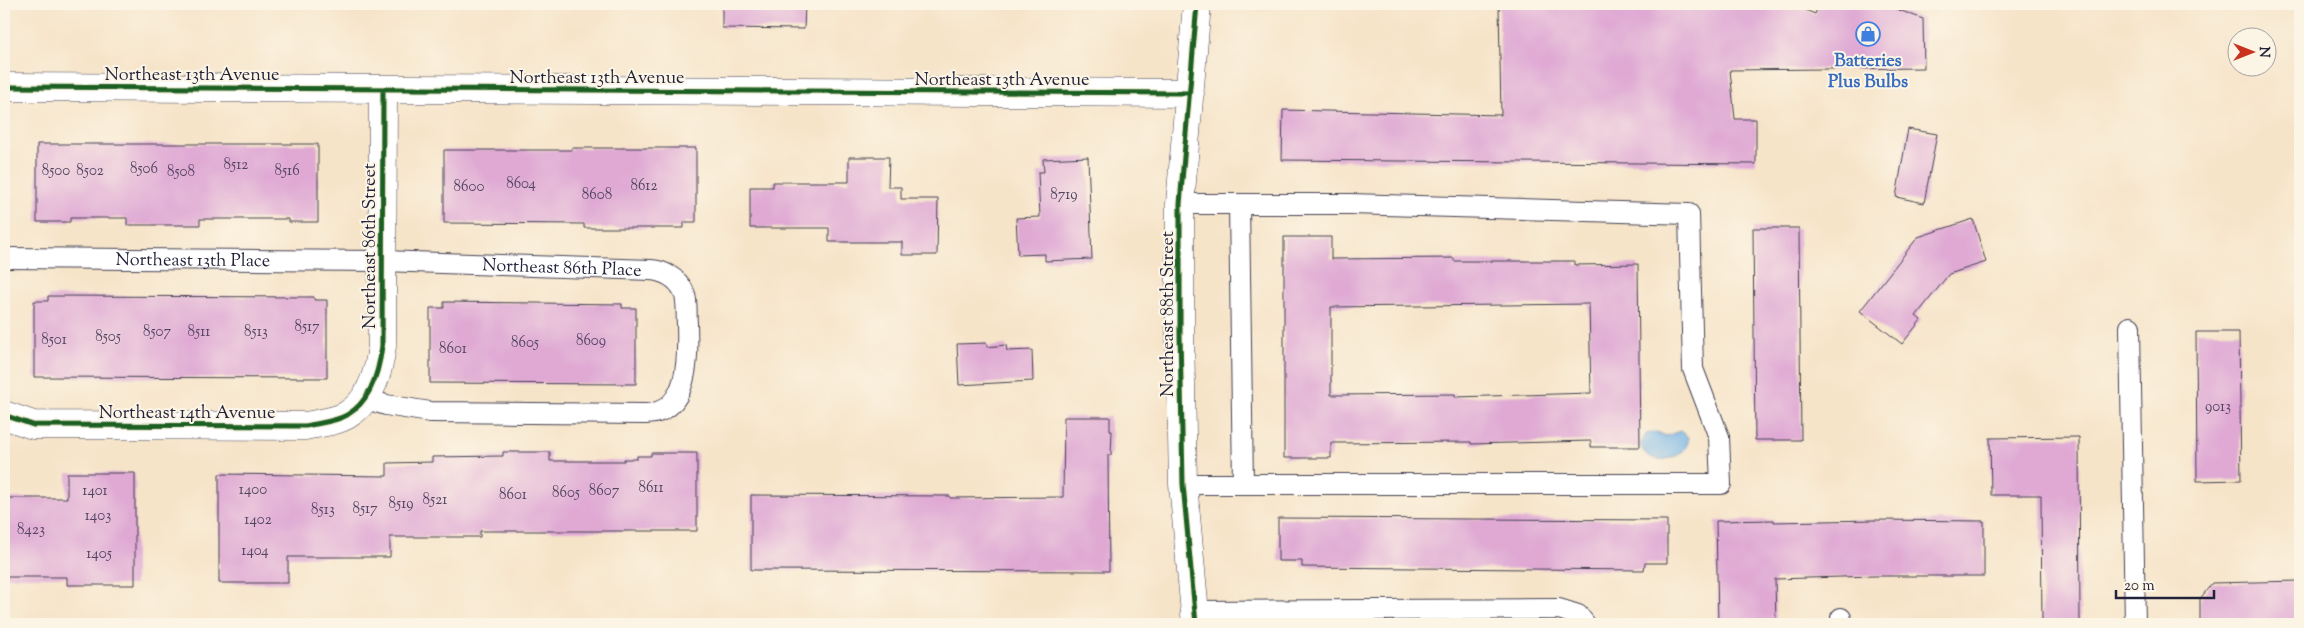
<svg xmlns="http://www.w3.org/2000/svg" width="2304" height="628" font-family="'Sorts Mill Goudy',serif">
  <style>
    .water { fill: #72b2e6; stroke: #4a6a90 }
    .building { fill: #dfa9d4; fill-rule: evenodd }
    .lines { fill: none; stroke-linecap: round; stroke-linejoin: round }
    .service-casing { stroke: #423f50; stroke-width: 22 }
    .minor-casing { stroke: #423f50; stroke-width: 29 }
    .tertiary-casing { stroke: #423f50; stroke-width: 29 }
    .service { stroke: #fff; stroke-width: 20 }
    .minor { stroke: #fff; stroke-width: 28 }
    .tertiary { stroke: #fff; stroke-width: 28 }
    .cycleway-casing { stroke: #fcf5e5; stroke-width: 8 }
    .cycleway { stroke: #1b5e20; stroke-width: 5 }
    .labels { text-anchor: middle; stroke-width: 4; stroke-linejoin: round; paint-order: stroke }
    .number-label { font-size: 15px; fill: #514461 }
    .shop-label { font-size: 18px; font-weight: bold; fill: #366cbe; stroke: #fcf5e5 }
    .street-label { font-size: 18px; fill: #22223b; stroke: #fcf5e5 }
  </style>
  <rect width="100%" height="100%" fill="#fcf5e5"/>
  <filter id="ink" filterUnits="userSpaceOnUse"><feTurbulence type="fractalNoise" baseFrequency=".02" numOctaves="2"/><feDisplacementMap in="SourceGraphic" scale="10" xChannelSelector="R" yChannelSelector="G"/><feConvolveMatrix kernelMatrix="1 2 1 2 8 2 1 2 1" color-interpolation-filters="sRGB"/></filter>
  <filter id="wash" filterUnits="userSpaceOnUse"><feTurbulence type="fractalNoise" baseFrequency=".0096" numOctaves="4" result="noise"/><feDisplacementMap in="SourceGraphic" scale="20" xChannelSelector="R" yChannelSelector="G"/><feGaussianBlur stdDeviation="1.12" result="paint"/><feColorMatrix in="noise" values="0 0 0 0 0 0 0 0 0 0 0 0 0 0 0 0 0 1.4 0 .05"/><feComposite in="paint" operator="in"/></filter>
  <g filter="url(#wash)">
    <rect width="100%" height="100%" fill="#f6e4c9"/>
    <path class="water" d="M 1680,431 L 1688,437 C 1691,461 1644,469 1641,444 L 1646,434 L 1657,432 L 1666,436 Z"/>
    <g id="blocks">
      <path class="building" d="M 722,4 L 805,4 L 804,29 L 722,28 Z
        M 1499,4 L 1791,4 L 1815,14 L 1819,4 L 1883,4 L 1923,19 L 1924,68 L 1730,70 L 1735,119 L 1756,119 L 1756,164 L 1282,160 L 1283,110 L 1501,115 Z
        M 1908,129 L 1937,134 L 1924,203 L 1896,197 Z
        M 37,144 L 318,144 L 318,222 L 289,222 L 289,219 L 200,219 L 200,225 L 127,225 L 127,218 L 70,218 L 70,222 L 37,222 Z
        M 572,148 L 696,148 L 696,222 L 684,222 L 684,228 L 584,228 L 584,224 L 444,223 L 444,150 L 572,150 Z
        M 849,157 L 889,157 L 888,187 L 901,187 L 901,199 L 938,199 L 937,255 L 902,255 L 902,242 L 829,242 L 829,228 L 750,228 L 750,187 L 773,187 L 773,182 L 849,182 Z
        M 1088,157 L 1092,259 L 1045,261 L 1045,254 L 1018,255 L 1016,218 L 1040,217 L 1038,172 L 1044,172 L 1043,159 Z
        M 1973,219 L 1986,262 L 1949,274 L 1916,316 L 1921,320 L 1902,344 L 1860,311 L 1918,237 Z
        M 1753,228 L 1799,228 L 1801,440 L 1755,440 Z
        M 1284,237 L 1331,237 L 1331,259 L 1454,258 L 1454,261 L 1575,261 L 1575,265 L 1638,264 L 1640,447 L 1591,447 L 1591,441 L 1471,444 L 1471,442 L 1331,443 L 1331,458 L 1284,458 ZM 1589,304 L 1591,393 L 1455,397 L 1455,394 L 1331,395 L 1331,307 Z
        M 48,296 L 314,297 L 314,300 L 327,300 L 327,378 L 34,377 L 34,301 L 48,301 Z
        M 444,302 L 622,304 L 622,308 L 636,308 L 636,384 L 430,383 L 430,308 L 444,308 Z
        M 2196,332 L 2239,332 L 2241,480 L 2197,481 Z
        M 987,343 L 987,347 L 1006,345 L 1007,351 L 1032,350 L 1033,381 L 959,385 L 957,344 Z
        M 1064,417 L 1110,417 L 1110,431 L 1112,431 L 1111,455 L 1108,455 L 1109,571 L 751,570 L 751,495 L 950,496 L 950,498 L 1063,497 Z
        M 2079,437 L 2080,624 L 2042,624 L 2041,495 L 1991,495 L 1990,438 Z
        M 503,452 L 550,452 L 550,461 L 624,461 L 624,459 L 637,459 L 637,456 L 651,456 L 651,453 L 697,453 L 697,531 L 480,531 L 480,537 L 390,537 L 390,557 L 288,557 L 288,583 L 219,583 L 219,474 L 387,476 L 387,463 L 432,462 L 432,457 L 503,456 Z
        M 67,473 L 135,473 L 135,585 L 67,585 L 67,577 L 4,577 L 4,501 L 7,501 L 7,498 L 67,498 Z
        M 1278,518 L 1667,520 L 1667,563 L 1645,563 L 1644,570 L 1302,567 L 1302,561 L 1278,561 Z
        M 1774,520 L 1774,522 L 1873,520 L 1984,521 L 1984,576 L 1874,576 L 1775,579 L 1776,624 L 1718,624 L 1716,521 Z
        M 2300,581 L 2300,624 L 2200,624 L 2200,599 L 2212,583 Z"/>
    </g>
  </g>
  <g filter="url(#ink)">
    <use href="#blocks" fill-opacity="0" stroke="#423f50" stroke-width="1"/>
    <g class="lines">
      <g class="service-casing">
        <g id="service">
          <path d="M 1180,204 L 1350,204 L 1689,214 L 1693,369 L 1719,437 L 1721,484 L 1183,484"/>
          <path d="M 1239,204 L 1243,484"/>
          <path id="s1" d="M 4,258 L 382,261 L 651,270 C 664,271 677,278 683,290 C 688,299 686,313 687,324 C 688,356 690,412 646,414 L 430,412 L 386,405 L 363,398"/>
          <path d="M 2130,327 L 2135,624"/>
          <path d="M 1195,611 L 1559,609 L 1578,615 L 1585,624"/>
          <path d="M 1841,624 L 1841,618"/>
        </g>
      </g>
      <g class="minor-casing">
        <path id="minor" d="M 4,415 L 33,425 L 305,426 C 319,423 335,422 347,415 C 371,401 379,371 382,346 L 383,90"/>
      </g>
      <g class="tertiary-casing">
        <path id="tertiary" d="M 4,87 L 1190,93
          M 1196,624 L 1183,484 L 1180,334 L 1180,204 L 1197,4"/>
      </g>
      <use href="#service" class="service"/>
      <use href="#minor" class="minor"/>
      <use href="#tertiary" class="tertiary"/>
      <g class="cycleway-casing">
        <path id="cycleway" d="M 4,87 L 1190,93
          M 4,415 L 33,425 L 305,426 C 319,423 335,422 347,415 C 371,401 379,371 382,346 L 383,90
          M 1196,624 L 1183,484 L 1180,334 L 1180,204 L 1197,4"/>
      </g>
      <use href="#cycleway" class="cycleway"/>
    </g>
  </g>
  <defs>
    <g id="shop-ring" transform="scale(1.25)"><circle r="9.5" fill="#fcf5e5" stroke="#3f7fe0" stroke-width="1.5"/><path d="M-5-2.5h2.3a2.7 3.5 0 0 1 5.4 0H5L5.5 6h-11ZM-1.5-2.5h3a1.5 2.3 0 0 0-3 0Z" fill="#3f7fe0"/></g>
  </defs>
  <g fill-rule="evenodd">
    <use href="#shop-ring" x="1868" y="34"/>
  </g>
  <g class="labels">
    <g class="number-label">
      <text x="236" y="169">8512</text>
      <text x="144" y="173">8506</text>
      <text x="56" y="175">8500</text>
      <text x="90" y="175">8502</text>
      <text x="287" y="175">8516</text>
      <text x="181" y="176">8508</text>
      <text x="521" y="188">8604</text>
      <text x="644" y="190">8612</text>
      <text x="469" y="191">8600</text>
      <text x="597" y="199">8608</text>
      <text x="1064" y="199">8719</text>
      <text x="307" y="331">8517</text>
      <text x="157" y="336">8507</text>
      <text x="199" y="336">8511</text>
      <text x="256" y="336">8513</text>
      <text x="108" y="341">8505</text>
      <text x="54" y="344">8501</text>
      <text x="591" y="345">8609</text>
      <text x="525" y="347">8605</text>
      <text x="453" y="353">8601</text>
      <text x="2218" y="411">9013</text>
      <text x="651" y="492">8611</text>
      <text x="253" y="494">1400</text>
      <text x="95" y="495">1401</text>
      <text x="604" y="495">8607</text>
      <text x="566" y="497">8605</text>
      <text x="513" y="499">8601</text>
      <text x="435" y="504">8521</text>
      <text x="401" y="508">8519</text>
      <text x="365" y="513">8517</text>
      <text x="323" y="514">8513</text>
      <text x="98" y="520">1403</text>
      <text x="258" y="524">1402</text>
      <text x="31" y="534">8423</text>
      <text x="255" y="555">1404</text>
      <text x="99" y="558">1405</text>
    </g>
    <g class="shop-label">
      <text x="1868" y="66">Batteries<tspan x="1868" dy="21">Plus Bulbs</tspan></text>
    </g>
    <g class="street-label">
      <text x="192" y="80">Northeast 13th Avenue</text>
      <text x="597" y="83">Northeast 13th Avenue</text>
      <text x="1002" y="85">Northeast 13th Avenue</text>
      <text transform="translate(369 246) rotate(-90)" y="6">Northeast 86th Street</text>
      <text dy="6" stroke="none"><textPath href="#s1" startOffset="189">Northeast 13th Place</textPath></text>
      <text dy="6" stroke="none"><textPath href="#s1" startOffset="558">Northeast 86th Place</textPath></text>
      <text transform="translate(1167 314) rotate(-90)" y="6">Northeast 88th Street</text>
      <text x="187" y="418">Northeast 14th Avenue</text>
    </g>
  </g>
  <rect width="2304" height="628" fill="none" stroke="#fcf5e5" stroke-width="20"/>
  <g transform="translate(2252 52) rotate(90)"><circle r="24" fill="#fcf5e5" stroke="#a5a1a1"/>
  <path d="M0-4L9 19L0 12L-9 19Z" fill="#c8321e"/>
  <text y="-8" font-size="14" font-weight="bold" text-anchor="middle" fill="#22223b">N</text>
  </g>
  <path d="M2116 590v8h98v-8" fill="none" stroke="#22223b" stroke-width="2.5"/>
  <text x="2124" y="590" font-size="15" fill="#22223b" stroke="#fcf5e5" stroke-width="4" paint-order="stroke">20 m</text>
</svg>
